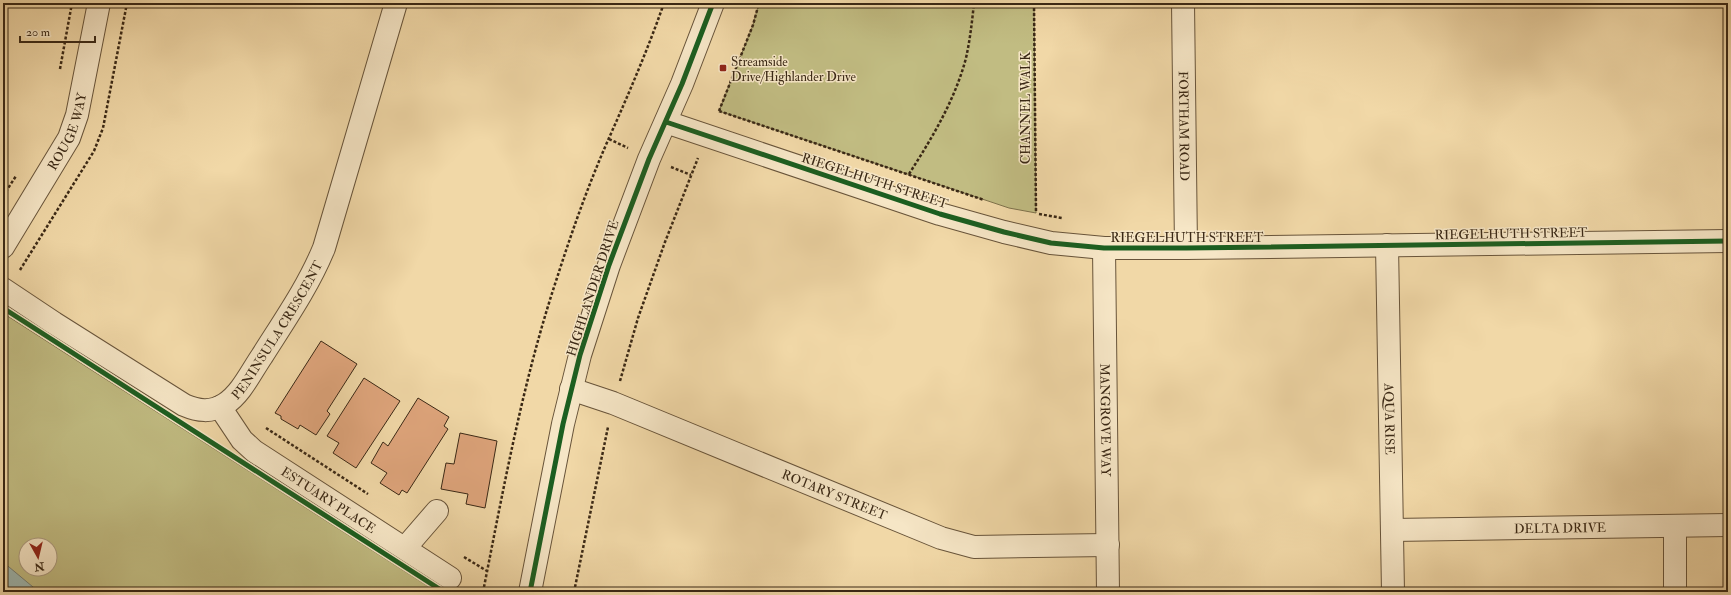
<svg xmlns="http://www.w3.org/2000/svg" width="1731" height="595" font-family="'IM FELL Double Pica',serif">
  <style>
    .green { fill: #c1bc82; stroke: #7e724c; fill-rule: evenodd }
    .water { fill: #9eb8b1; stroke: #767e73 }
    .building { fill: #dfa57c; stroke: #3a2815 }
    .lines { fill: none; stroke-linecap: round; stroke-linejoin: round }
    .minor-casing { stroke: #68543a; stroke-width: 24 }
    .path { stroke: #3a2815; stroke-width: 2.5; stroke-dasharray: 3 2; stroke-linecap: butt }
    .minor { stroke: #f6e6c6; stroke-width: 22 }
    .cycleway-casing { stroke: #f6e6c6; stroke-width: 8 }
    .cycleway { stroke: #1b5e20; stroke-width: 5 }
    .poi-dot { fill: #8f2418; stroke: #f6e6c6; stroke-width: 1.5 }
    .labels { text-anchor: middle; stroke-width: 3; stroke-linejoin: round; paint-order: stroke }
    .poi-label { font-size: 13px; fill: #3a2815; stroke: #f6e6c6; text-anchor: start }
    .street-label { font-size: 13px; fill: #3a2815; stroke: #f6e6c6 }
  </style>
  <rect width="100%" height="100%" fill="#f1d8a7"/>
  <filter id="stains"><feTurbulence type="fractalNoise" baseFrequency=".005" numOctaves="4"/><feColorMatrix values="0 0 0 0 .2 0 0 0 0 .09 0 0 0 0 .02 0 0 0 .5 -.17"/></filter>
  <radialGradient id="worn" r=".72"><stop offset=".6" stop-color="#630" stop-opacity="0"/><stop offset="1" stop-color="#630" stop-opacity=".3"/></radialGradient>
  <path class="green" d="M 759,3 L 1034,3 L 1036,213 L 1009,208 L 719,111 L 753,25 Z
    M 3,313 L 6,315 L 437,592 L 3,592 ZM 26,545 L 50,545 L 50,569 L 26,569 Z"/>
  <path class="water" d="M 3,562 L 39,592 L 3,592 Z"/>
  <path class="building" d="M 321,341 L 357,364 L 327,411 L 330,414 L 316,435 L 300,425 L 298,429 L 281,419 L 281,416 L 275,413 Z
    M 364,378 L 400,401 L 356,468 L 333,453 L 339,443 L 327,436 Z
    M 418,398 L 449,417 L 444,426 L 448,429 L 407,493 L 402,490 L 399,495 L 380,483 L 387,473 L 371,463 L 383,442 L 388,446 Z
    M 460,433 L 497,441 L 485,508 L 466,504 L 468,494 L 441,489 L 446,463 L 454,464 Z"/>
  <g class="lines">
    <g class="minor-casing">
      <g id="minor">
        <path id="s1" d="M 1183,3 L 1186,248"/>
        <path d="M 666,122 L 940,214 L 1004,232 L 1051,243 L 1104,248 L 1186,248 L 1728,241"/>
        <path id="s2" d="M 1387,245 L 1393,592"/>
        <path id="s3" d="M 3,247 L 69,138 L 77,115 L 99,3"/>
        <path id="s4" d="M 1104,248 L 1108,592"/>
        <path id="s5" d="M 3,289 L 54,323 L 184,405 C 198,411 211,413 225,404 C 241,394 251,372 262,356 C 284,321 308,287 324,248 L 396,3"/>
        <path id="s6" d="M 571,389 L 613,403 L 941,538 L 974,547 L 1108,545"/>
        <path id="s7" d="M 220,407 L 242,440 L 254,451 L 450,578"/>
        <path d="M 1675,526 L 1675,592"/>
        <path id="s8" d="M 1392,530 L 1728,525"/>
        <path d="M 405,548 L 437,511"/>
        <path d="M 530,592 L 563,424 L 580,355 L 609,265 L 649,159 L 682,84 L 713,3"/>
      </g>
    </g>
    <path class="path" d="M 1034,3 L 1036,213
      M 60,69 L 72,3
      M 719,111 L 984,200
      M 719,111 L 753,25 L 759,3
      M 609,139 L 628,148
      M 671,167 L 691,175
      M 909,174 C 932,138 955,100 966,58 C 970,40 972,22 974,3
      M 3,196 L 16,176
      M 1039,214 L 1062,218
      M 20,270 L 94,151 L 103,128 L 127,3
      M 620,381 L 638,318 L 665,242 L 698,158
      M 266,428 L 368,494
      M 464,557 L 487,571
      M 483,592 C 504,486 523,380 557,278 C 572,231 589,183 609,138 C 629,93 648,49 664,3
      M 574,592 L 608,427"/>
    <use href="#minor" class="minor"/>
    <g class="cycleway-casing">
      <path id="cycleway" d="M 666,122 L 940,214 L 1004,232 L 1051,243 L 1104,248 L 1186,248 L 1728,241
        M 3,308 L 444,592
        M 530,592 L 563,424 L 580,355 L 609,265 L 649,159 L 682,84 L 713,3"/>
    </g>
    <use href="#cycleway" class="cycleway"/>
  </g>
  <rect class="poi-dot" x="719" y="64" width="8" height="8" rx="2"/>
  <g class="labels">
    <g class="poi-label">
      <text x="731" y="66">Streamside<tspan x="731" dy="15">Drive/Highlander Drive</tspan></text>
    </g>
    <g class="street-label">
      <text transform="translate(1025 108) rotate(-90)" y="5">CHANNEL WALK</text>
      <text dy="5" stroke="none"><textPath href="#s1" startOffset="123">FORTHAM ROAD</textPath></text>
      <text dy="5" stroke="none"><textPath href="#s3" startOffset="133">ROUGE WAY</textPath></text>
      <text transform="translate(875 180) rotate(18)" y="5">RIEGELHUTH STREET</text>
      <text transform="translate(1511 233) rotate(-1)" y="5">RIEGELHUTH STREET</text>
      <text x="1187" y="242">RIEGELHUTH STREET</text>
      <text transform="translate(592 288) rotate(-72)" y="5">HIGHLANDER DRIVE</text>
      <text dy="5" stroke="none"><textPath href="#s5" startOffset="349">PENINSULA CRESCENT</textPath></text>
      <text dy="5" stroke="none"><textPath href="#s2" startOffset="174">AQUA RISE</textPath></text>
      <text dy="5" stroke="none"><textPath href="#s4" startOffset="172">MANGROVE WAY</textPath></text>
      <text dy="5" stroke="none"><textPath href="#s6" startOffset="284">ROTARY STREET</textPath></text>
      <text dy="5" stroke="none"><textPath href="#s7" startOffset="145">ESTUARY PLACE</textPath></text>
      <text dy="5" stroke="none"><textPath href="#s8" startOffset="168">DELTA DRIVE</textPath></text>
    </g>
  </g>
  <rect width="1731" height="595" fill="none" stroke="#f1d8a7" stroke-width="16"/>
  <rect x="4" y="4" width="1723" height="587" fill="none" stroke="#3a2815" stroke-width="2"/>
  <rect x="8" y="8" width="1715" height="579" fill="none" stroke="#3a2815"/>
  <g transform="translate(38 557) rotate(172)"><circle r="19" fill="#f6e6c6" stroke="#ab9a7f"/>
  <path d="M0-3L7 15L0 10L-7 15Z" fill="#8f2418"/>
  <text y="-6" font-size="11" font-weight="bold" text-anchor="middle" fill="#3a2815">N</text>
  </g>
  <path d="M20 36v6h75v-6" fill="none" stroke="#3a2815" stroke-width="2"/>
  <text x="26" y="36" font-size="12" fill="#3a2815" stroke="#f6e6c6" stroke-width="3" paint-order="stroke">20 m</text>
  <rect width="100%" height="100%" filter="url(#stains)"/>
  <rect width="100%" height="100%" fill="url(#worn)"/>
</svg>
